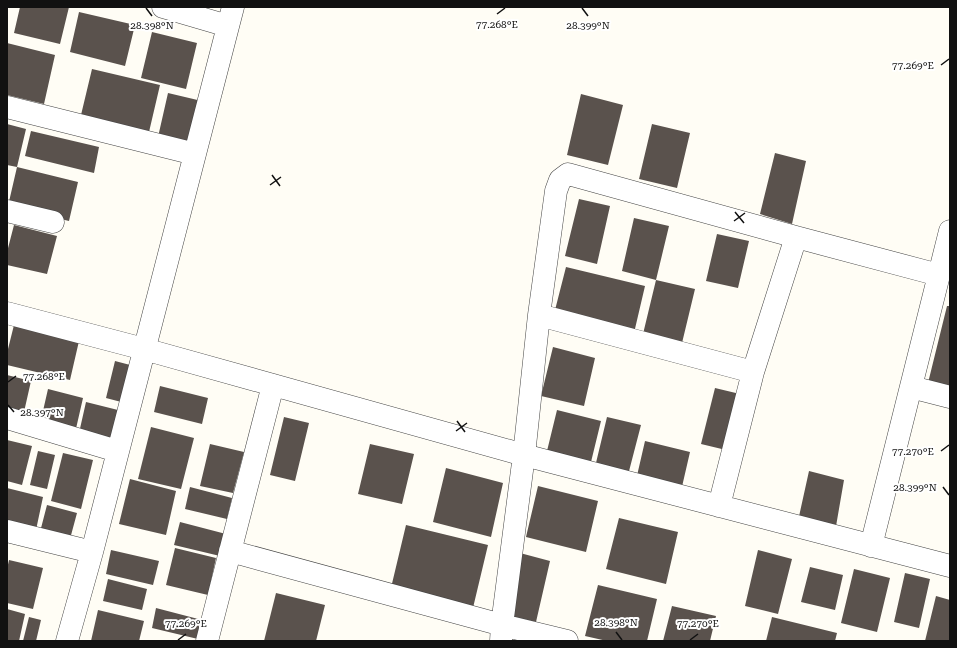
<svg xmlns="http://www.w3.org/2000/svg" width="957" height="648" font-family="'Roboto Serif',serif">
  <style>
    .building { fill: #5a524d }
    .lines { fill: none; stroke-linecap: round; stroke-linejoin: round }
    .minor-casing { stroke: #444; stroke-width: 23 }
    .minor { stroke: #fff; stroke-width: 22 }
    .ticks { fill: none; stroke: #111; stroke-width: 1.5 }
    .ticks-label { font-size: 10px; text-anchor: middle; fill: #111; stroke: #fff; stroke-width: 4; stroke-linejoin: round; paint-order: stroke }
  </style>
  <rect width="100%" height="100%" fill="#fffdf5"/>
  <path class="building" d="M 20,7 L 69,7 L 60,44 L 14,33 Z
    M 79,12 L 135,25 L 125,66 L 70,52 Z
    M 152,32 L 197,43 L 186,89 L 141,78 Z
    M 7,43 L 55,55 L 44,104 L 7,95 Z
    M 92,69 L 160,85 L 149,132 L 81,115 Z
    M 168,93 L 206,102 L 195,147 L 158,137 Z
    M 581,94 L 623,105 L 608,165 L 567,155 Z
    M 7,124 L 26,129 L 17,167 L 7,165 Z
    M 652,124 L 690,133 L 677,188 L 639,179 Z
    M 31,131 L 99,147 L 94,173 L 25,156 Z
    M 775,153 L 806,161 L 792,224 L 760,214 Z
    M 17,167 L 78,182 L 69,221 L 8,206 Z
    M 579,199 L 610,206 L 597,264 L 565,256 Z
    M 634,218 L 669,226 L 656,280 L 622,271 Z
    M 14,225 L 57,236 L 47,274 L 7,265 L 7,252 Z
    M 717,234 L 749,241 L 738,288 L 706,281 Z
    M 566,267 L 645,286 L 634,333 L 554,314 Z
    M 656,280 L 695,289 L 682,343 L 643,334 Z
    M 947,306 L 950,306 L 950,393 L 927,387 Z
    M 14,325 L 79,341 L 70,380 L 7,365 L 7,353 Z
    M 553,347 L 595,358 L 584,406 L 541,396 Z
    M 115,361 L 134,366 L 125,403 L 106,398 Z
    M 7,375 L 31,381 L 24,412 L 7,408 Z
    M 160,386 L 208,398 L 202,424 L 154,412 Z
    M 715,388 L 740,394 L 726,450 L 701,444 Z
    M 48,389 L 83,398 L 75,433 L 40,424 Z
    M 86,402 L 122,411 L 115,442 L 79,433 Z
    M 557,410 L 601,421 L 591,462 L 547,451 Z
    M 284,417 L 309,423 L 295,481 L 270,475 Z
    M 607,417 L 641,425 L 628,475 L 595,467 Z
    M 151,427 L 194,438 L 181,489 L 138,479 Z
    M 7,440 L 32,446 L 22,485 L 7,481 Z
    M 645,441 L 690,452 L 681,491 L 636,480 Z
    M 210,444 L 244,452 L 233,493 L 200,486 Z
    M 370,444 L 414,454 L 402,504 L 358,494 Z
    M 38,451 L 55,455 L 47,489 L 30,485 Z
    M 63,453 L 93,460 L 81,509 L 51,501 Z
    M 446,468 L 503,483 L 491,537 L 433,522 Z
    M 809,471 L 844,480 L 835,532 L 798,521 Z
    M 130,479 L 176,491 L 166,535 L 119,524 Z
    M 538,486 L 598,501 L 586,552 L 526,537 Z
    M 190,487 L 232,498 L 227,519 L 185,509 Z
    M 7,488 L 43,497 L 36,530 L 7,523 Z
    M 47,505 L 77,513 L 70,539 L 40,532 Z
    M 619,518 L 678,532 L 666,584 L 606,569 Z
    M 180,522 L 226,534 L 220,556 L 174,545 Z
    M 406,525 L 488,545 L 472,612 L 390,592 Z
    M 175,548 L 216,558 L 208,595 L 166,585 Z
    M 111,550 L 159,561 L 153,585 L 106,574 Z
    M 758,550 L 792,559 L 778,614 L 745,606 Z
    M 520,553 L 550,561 L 536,622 L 505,615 Z
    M 9,560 L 43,568 L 33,609 L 7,603 L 7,569 Z
    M 810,567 L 843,575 L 835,610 L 801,602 Z
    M 854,569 L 890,578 L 877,632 L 841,623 Z
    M 905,573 L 930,579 L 919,628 L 894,622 Z
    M 108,579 L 147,589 L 142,610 L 103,601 Z
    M 598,585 L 657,599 L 647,641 L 607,641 L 585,636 Z
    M 276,593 L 325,605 L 316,641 L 264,641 Z
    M 936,596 L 950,600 L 950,641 L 925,641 Z
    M 672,606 L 716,616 L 710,641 L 663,641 Z
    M 156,608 L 202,620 L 198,639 L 152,628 Z
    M 7,609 L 25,614 L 19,641 L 7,641 Z
    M 98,610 L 144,621 L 139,641 L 91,641 Z
    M 29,617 L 41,620 L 36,641 L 23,641 Z
    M 772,617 L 837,633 L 835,641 L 766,641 Z"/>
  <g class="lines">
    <g class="minor-casing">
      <path id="minor" d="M 163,7 L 228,26
        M 7,107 L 195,154
        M 7,211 L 53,222
        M 7,313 L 144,349 L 524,455 L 950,566
        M 539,315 L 753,372
        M 911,387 L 950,397
        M 7,418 L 117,451
        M 719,506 L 753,372 L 796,237
        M 7,531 L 92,552
        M 871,546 L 950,231
        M 230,551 L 502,625 L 567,641
        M 67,641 L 92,552 L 233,7
        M 207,641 L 273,385
        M 501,641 L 502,625 L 524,455 L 539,315 L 556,191 L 560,180 L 568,174 L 796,237 L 939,275"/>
    </g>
    <use href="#minor" class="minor"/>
  </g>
  <path class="ticks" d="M 146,8 L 152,16M 582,8 L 588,16M 497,14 L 505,8M 941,65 L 949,59M 272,175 L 280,186M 270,185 L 281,177M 735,212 L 744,223M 734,221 L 745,213M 8,382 L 16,376M 8,405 L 14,412M 457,421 L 465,432M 456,431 L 467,423M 941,451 L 949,445M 943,487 L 949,495M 616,632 L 622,640M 178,640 L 186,634M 690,640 L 698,634"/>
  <g class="ticks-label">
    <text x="497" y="28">77.268°E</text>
    <text x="152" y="29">28.398°N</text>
    <text x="588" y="29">28.399°N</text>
    <text x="913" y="69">77.269°E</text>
    <text x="44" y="380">77.268°E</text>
    <text x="42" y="416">28.397°N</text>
    <text x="913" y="455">77.270°E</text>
    <text x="915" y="491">28.399°N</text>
    <text x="616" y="626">28.398°N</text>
    <text x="186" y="627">77.269°E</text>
    <text x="698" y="627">77.270°E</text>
  </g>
  <rect width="957" height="648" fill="none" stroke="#111111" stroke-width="16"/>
</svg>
